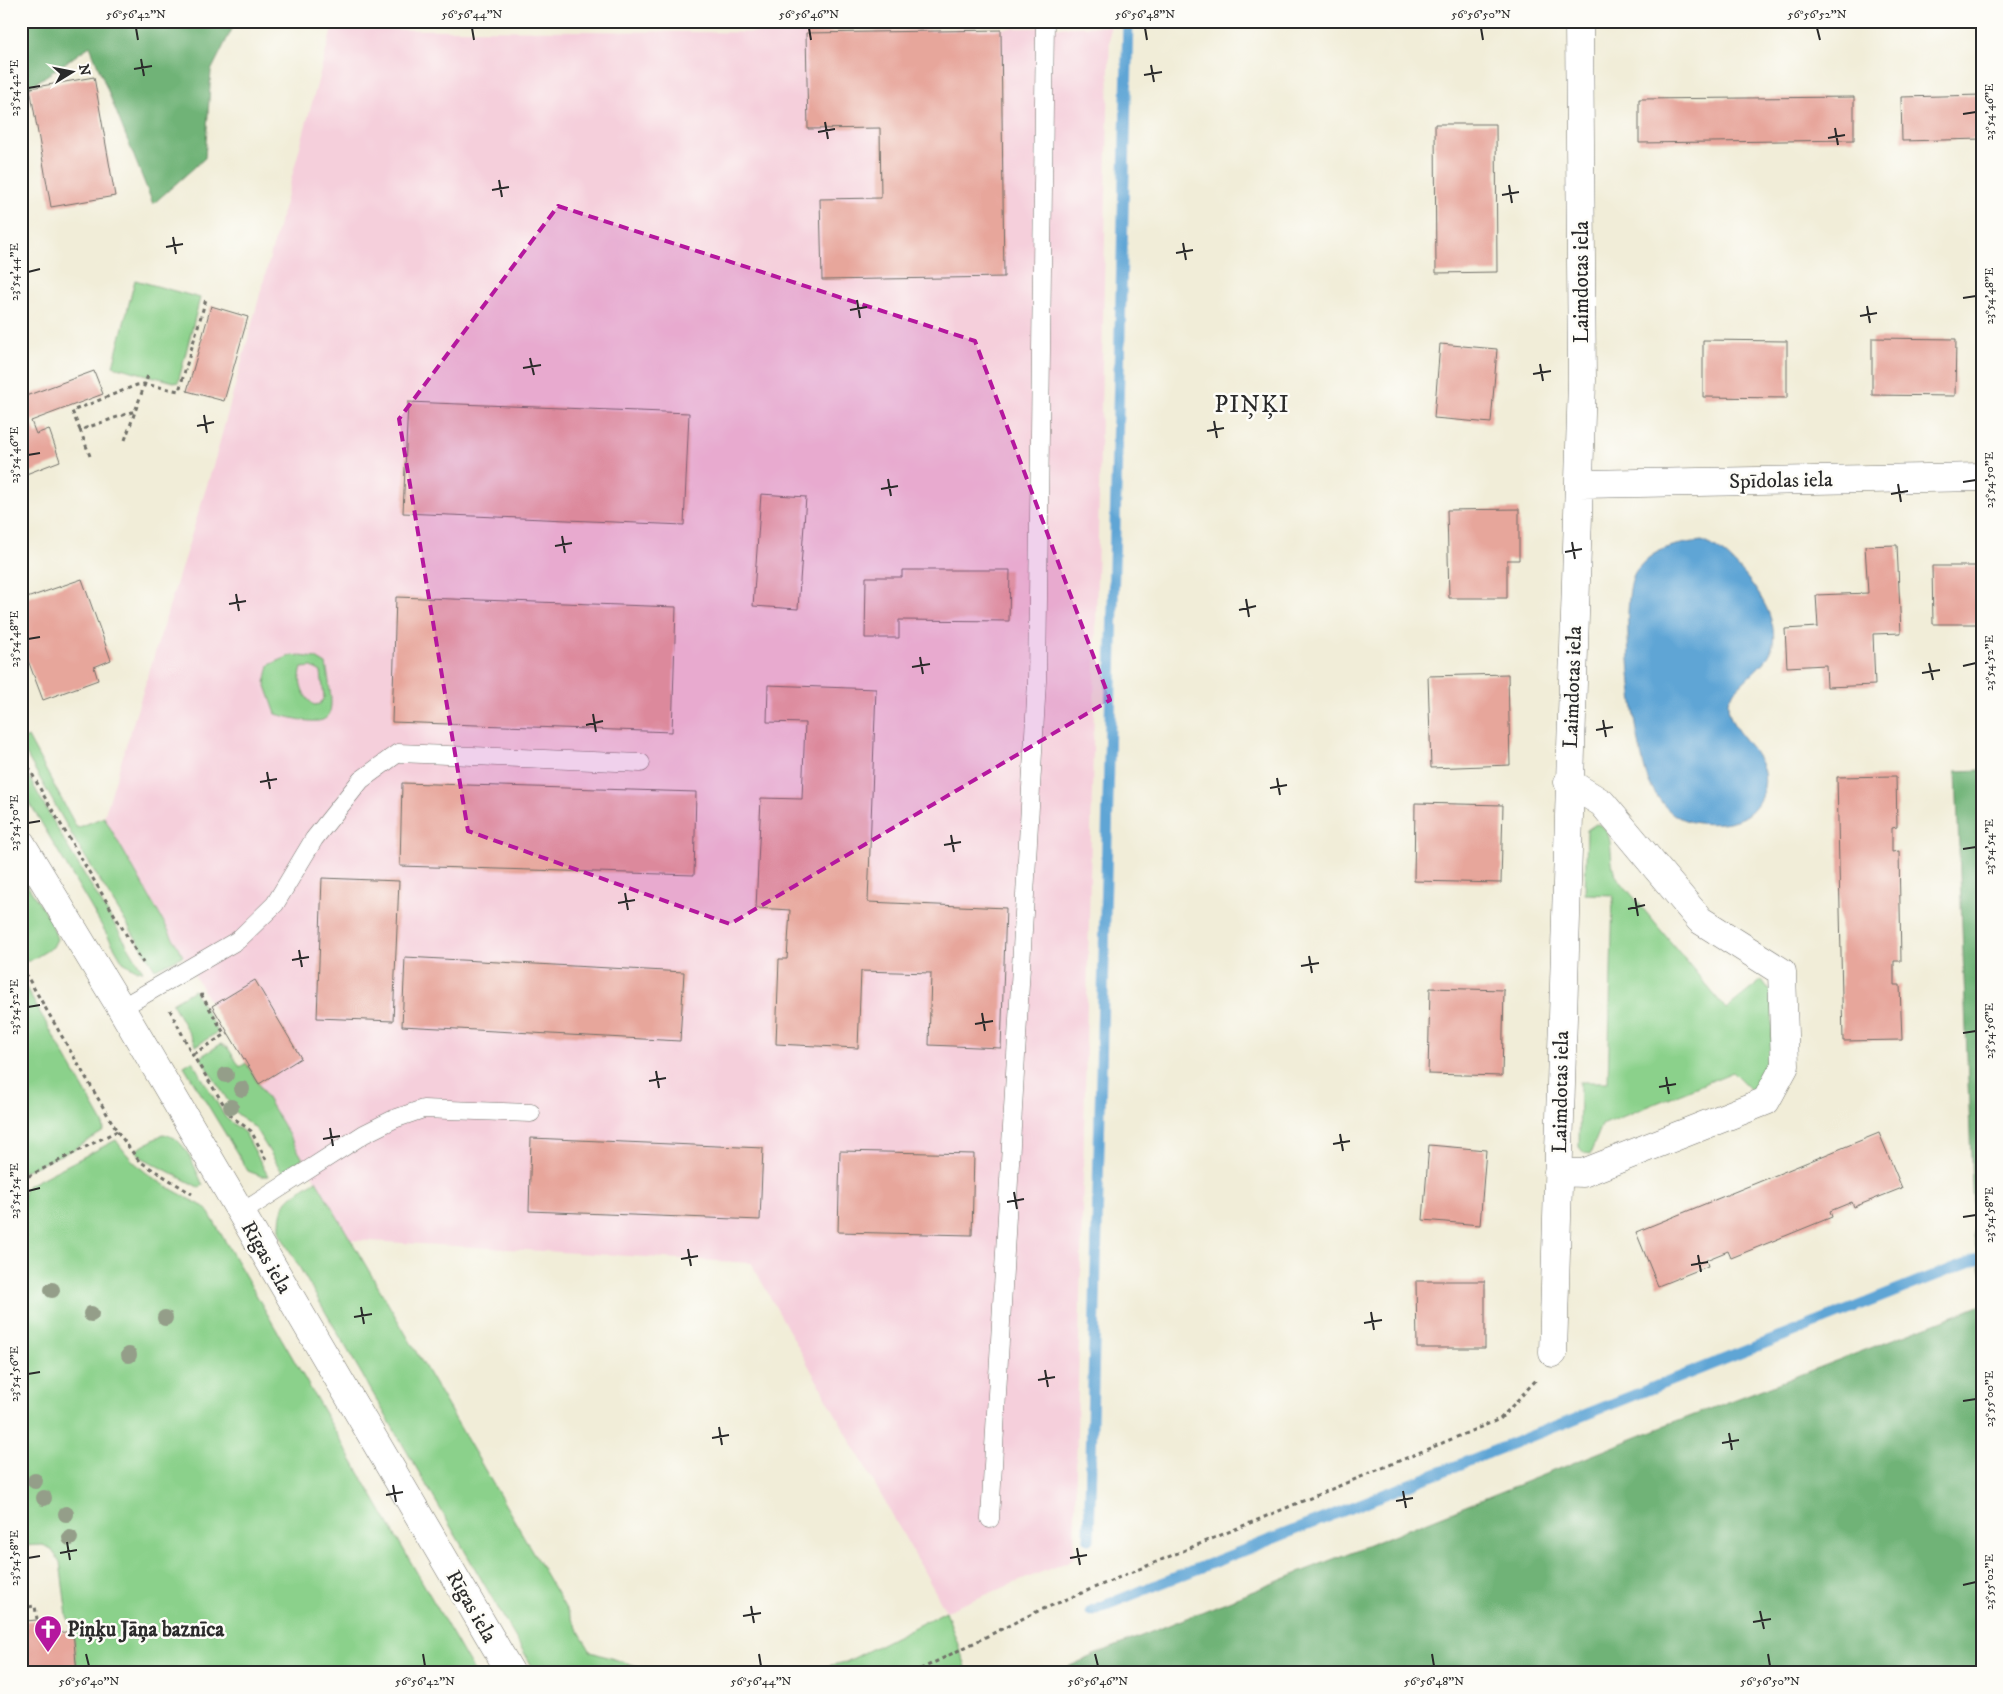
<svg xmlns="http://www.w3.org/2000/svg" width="2003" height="1694" font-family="'IM FELL DW Pica',serif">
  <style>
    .built { fill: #f5cfdb }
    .green { fill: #8bd18b; stroke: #5b7e5b; fill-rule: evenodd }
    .forest { fill: #70b377; stroke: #4e6f51 }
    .water { fill: #5ea5d5; stroke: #446880 }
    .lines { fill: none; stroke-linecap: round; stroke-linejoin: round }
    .stream { stroke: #5ea5d5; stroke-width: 11 }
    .building { fill: #e7a69b }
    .service-casing { stroke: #706f68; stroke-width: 19 }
    .minor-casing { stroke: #706f68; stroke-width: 29 }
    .secondary-casing { stroke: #706f68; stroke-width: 29 }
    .path { stroke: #706f68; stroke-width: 3; stroke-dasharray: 4 4; stroke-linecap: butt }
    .service { stroke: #fff; stroke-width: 18 }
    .minor { stroke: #fff; stroke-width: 28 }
    .secondary { stroke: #fff; stroke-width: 28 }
    .tree { fill: #949e89 }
    .marked { fill: #b5179e; fill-opacity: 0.2; stroke: #b5179e; stroke-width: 4; stroke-dasharray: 10 6; stroke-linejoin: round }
    .ticks { fill: none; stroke: #2b2b2b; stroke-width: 2 }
    .labels { text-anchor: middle; stroke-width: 5; stroke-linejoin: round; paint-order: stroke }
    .street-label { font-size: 21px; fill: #2b2b2b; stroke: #fdfcf7 }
    .poi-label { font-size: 21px; font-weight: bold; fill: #2b2b2b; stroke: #fdfcf7; text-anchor: start }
    .quarter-label { font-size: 24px; letter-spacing: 1px; fill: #2b2b2b; stroke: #fdfcf7 }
    .neatline { fill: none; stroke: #2b2b2b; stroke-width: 2 }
    .ticks-label { font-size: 12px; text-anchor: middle; fill: #2b2b2b }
  </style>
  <rect width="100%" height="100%" fill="#fdfcf7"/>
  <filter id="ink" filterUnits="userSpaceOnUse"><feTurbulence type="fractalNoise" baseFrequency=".02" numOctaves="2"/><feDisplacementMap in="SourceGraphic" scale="10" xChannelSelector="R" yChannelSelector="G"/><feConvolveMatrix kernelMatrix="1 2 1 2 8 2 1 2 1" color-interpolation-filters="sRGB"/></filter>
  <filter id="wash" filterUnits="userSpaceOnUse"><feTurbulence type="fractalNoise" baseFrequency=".0096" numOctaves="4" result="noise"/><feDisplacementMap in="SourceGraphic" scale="20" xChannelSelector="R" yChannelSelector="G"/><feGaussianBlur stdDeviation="1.12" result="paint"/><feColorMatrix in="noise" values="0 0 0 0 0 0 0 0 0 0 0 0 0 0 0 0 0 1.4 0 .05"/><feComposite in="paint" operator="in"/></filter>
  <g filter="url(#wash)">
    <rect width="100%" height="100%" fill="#f1edd8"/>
    <path class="built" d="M 1110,26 L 1074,1559 L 946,1611 L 751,1263 L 351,1240 L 212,1006 L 104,817 L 216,456 L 332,29 L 806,33 Z"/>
    <path class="green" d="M 135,280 L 200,298 L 178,383 L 113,366 Z
      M 292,655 L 316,658 L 326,664 C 336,722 336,730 276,714 L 265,683 L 269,665 ZM 312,667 L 321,672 L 324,697 L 320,704 L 314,705 C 303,697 297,681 302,668 Z
      M 28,737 L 77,828 L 104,817 L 183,956 L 155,969 L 76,842 L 21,745 L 21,741 Z
      M 21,763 L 67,846 L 143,971 L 136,970 L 123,962 L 21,788 Z
      M 1596,824 C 1618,828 1606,863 1617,877 C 1653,921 1690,965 1726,1009 L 1762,980 L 1773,995 L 1771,1071 L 1758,1092 L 1754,1093 L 1733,1072 L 1602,1125 L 1590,1154 L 1584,1153 L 1579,1147 L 1580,1082 L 1608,1082 L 1613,895 L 1585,894 L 1587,830 Z
      M 21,876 L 50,920 L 57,939 L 53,947 L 28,962 L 21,952 Z
      M 21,979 L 103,1123 L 104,1131 L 74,1149 L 21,1173 Z
      M 194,990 L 218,1032 L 196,1046 L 172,1003 Z
      M 221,1044 L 228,1048 L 240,1067 L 246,1063 L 303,1159 L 282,1172 L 255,1128 L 235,1112 L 200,1057 Z
      M 192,1061 L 226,1118 L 245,1133 L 268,1176 L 261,1176 L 248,1171 L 184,1066 Z
      M 163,1134 C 185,1136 194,1167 203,1185 L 200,1188 L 141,1157 L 136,1150 Z
      M 116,1140 C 141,1177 169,1187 206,1208 L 475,1673 L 77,1673 L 73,1631 L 67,1616 L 60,1562 L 51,1549 L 43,1545 L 21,1546 L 21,1237 C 32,1219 16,1204 27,1186 Z
      M 316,1180 L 591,1652 L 660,1673 L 536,1673 L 280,1234 C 279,1199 289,1198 316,1180 Z
      M 946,1611 L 968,1673 L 795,1673 L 846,1662 Z"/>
    <path class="forest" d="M 21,21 L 236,21 L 211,71 L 205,158 L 153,204 L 90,46 L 21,93 Z
      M 1982,770 L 1982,1275 L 1974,1237 L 1956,771 Z
      M 1982,1305 L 1982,1673 L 1055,1673 L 1094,1655 L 1655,1430 Z"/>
    <path class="water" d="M 1702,541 C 1707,544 1714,546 1719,550 C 1744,569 1788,621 1769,655 C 1762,667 1728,693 1728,702 C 1726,738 1779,754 1761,797 C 1757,806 1750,814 1741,818 C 1724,826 1690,826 1675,815 C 1666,810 1656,795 1651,786 C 1635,758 1617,596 1636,571 C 1653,548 1675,544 1702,541 Z"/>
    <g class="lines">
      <path class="stream" d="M 1089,1539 L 1128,21
        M 1091,1611 L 1982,1257"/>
    </g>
    <g id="blocks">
      <path class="building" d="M 1001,30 L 1004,277 L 822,280 L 820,199 L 881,198 L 880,128 L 808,129 L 806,33 Z
        M 94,77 L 115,196 L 51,207 L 30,88 Z
        M 1982,95 L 1982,139 L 1902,141 L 1901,97 Z
        M 1854,97 L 1854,140 L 1639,143 L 1639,99 Z
        M 1435,124 L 1496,124 L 1497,272 L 1436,273 Z
        M 211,306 L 248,317 L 224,401 L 187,391 Z
        M 1872,338 L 1956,339 L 1955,396 L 1872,395 Z
        M 1703,340 L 1787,341 L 1787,398 L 1703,397 Z
        M 1440,344 L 1497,349 L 1491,423 L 1434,418 Z
        M 94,371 L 103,394 L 31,421 L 36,434 L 49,429 L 60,461 L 21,476 L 21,411 L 26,409 L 23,397 Z
        M 408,402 L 689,413 L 684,525 L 403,513 Z
        M 761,494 L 806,497 L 798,609 L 753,606 Z
        M 1519,509 L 1519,560 L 1507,560 L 1507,598 L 1449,598 L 1447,510 Z
        M 1897,545 L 1901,633 L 1873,634 L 1875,685 L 1827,687 L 1826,665 L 1787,667 L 1785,629 L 1818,627 L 1816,595 L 1868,593 L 1865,546 Z
        M 1932,566 L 1982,566 L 1982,624 L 1933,624 Z
        M 902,570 L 1010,570 L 1009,621 L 899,620 L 899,638 L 865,638 L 866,577 L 902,577 Z
        M 82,579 L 111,660 L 94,667 L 98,680 L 43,700 L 21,642 L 21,600 Z
        M 396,597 L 676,607 L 672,732 L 392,722 Z
        M 1508,674 L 1510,765 L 1431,768 L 1428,676 Z
        M 768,685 L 876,689 L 868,902 L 1006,908 L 1001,1048 L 929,1045 L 931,973 L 861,971 L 858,1048 L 776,1044 L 779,959 L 787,959 L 790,910 L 756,908 L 761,798 L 802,799 L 805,723 L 767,722 Z
        M 1896,776 L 1897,827 L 1892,828 L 1892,852 L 1899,851 L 1901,961 L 1894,961 L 1894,985 L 1900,985 L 1902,1040 L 1843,1041 L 1837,777 Z
        M 402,783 L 696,792 L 694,875 L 400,866 Z
        M 1415,803 L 1503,805 L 1501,883 L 1414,881 Z
        M 322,878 L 399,881 L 393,1021 L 317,1018 Z
        M 405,957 L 684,972 L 680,1041 L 402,1026 Z
        M 255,980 L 301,1058 L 259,1084 L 212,1006 Z
        M 1430,988 L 1504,990 L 1502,1076 L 1428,1074 Z
        M 1879,1133 L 1902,1188 L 1854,1207 L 1852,1202 L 1830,1211 L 1832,1217 L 1731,1258 L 1728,1251 L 1706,1260 L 1708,1266 L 1658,1286 L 1636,1232 Z
        M 531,1138 L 763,1148 L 760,1220 L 529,1211 Z
        M 1429,1145 L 1486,1150 L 1480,1225 L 1423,1220 Z
        M 840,1151 L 974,1154 L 972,1235 L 838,1232 Z
        M 1416,1281 L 1485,1281 L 1485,1348 L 1417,1348 Z
        M 47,1619 L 48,1625 L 52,1624 L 57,1629 L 57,1633 L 73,1631 L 77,1673 L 21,1673 L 21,1630 L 27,1627 L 26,1621 Z"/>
    </g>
  </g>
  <g filter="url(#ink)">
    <use href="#blocks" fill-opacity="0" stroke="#706f68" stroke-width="1"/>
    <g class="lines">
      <g class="service-casing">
        <path id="service" d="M 121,1008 L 238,940 L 275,904 L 314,839 L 361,780 L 398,753 L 641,763
          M 241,1213 L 364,1134 L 394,1119 L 423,1109 L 531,1113
          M 990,1519 L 1037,681 L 1045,21"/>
      </g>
      <g class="minor-casing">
        <path id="minor" d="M 1580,484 L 1982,477
          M 1558,1172 L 1583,1173 L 1766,1101 L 1785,1066 L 1782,972 L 1700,920 L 1602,803 L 1568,782
          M 1553,1353 L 1582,380 L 1579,21"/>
      </g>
      <g class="secondary-casing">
        <path id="secondary" d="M 21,843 L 121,1008 L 511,1673"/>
      </g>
      <path class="path" d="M 80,430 L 72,411 L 137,385 L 144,384 L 179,391 L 206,299
        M 125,440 L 148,375
        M 90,456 L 80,430 L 135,411
        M 21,753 L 44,796 L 143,963
        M 21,966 L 117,1131 L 139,1161 L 192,1194
        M 201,994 L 225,1035
        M 170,1010 L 192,1054 L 231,1116 L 251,1131 L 268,1163
        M 193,1054 L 228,1033
        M 21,1180 L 117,1131
        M 21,1219 L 21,1224
        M 21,1608 L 35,1606 L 37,1619
        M 913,1673 L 1036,1612 L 1500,1419 L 1537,1379"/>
      <use href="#service" class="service"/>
      <use href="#minor" class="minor"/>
      <use href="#secondary" class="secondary"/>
    </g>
    <g class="tree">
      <circle cx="226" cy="1075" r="8"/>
      <circle cx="242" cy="1089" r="8"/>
      <circle cx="231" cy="1107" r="8"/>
      <circle cx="52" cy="1290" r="8"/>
      <circle cx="91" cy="1314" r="8"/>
      <circle cx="165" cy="1318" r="8"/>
      <circle cx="129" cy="1355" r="8"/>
      <circle cx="35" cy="1481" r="8"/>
      <circle cx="44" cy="1498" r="8"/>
      <circle cx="66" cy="1514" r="8"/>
      <circle cx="70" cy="1538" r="8"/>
    </g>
  </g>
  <path class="marked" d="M 558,206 L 975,341 L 1110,700 L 730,924 L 468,831 L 399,419 Z"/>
  <path class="ticks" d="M 136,28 L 138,40M 472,28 L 474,40M 809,28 L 811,40M 1145,28 L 1147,40M 1481,28 L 1483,40M 1817,28 L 1820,40M 141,59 L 144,76M 1151,65 L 1154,82M 134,69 L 152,66M 1144,75 L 1162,72M 28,88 L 40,86M 1963,114 L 1976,112M 825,122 L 828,139M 1835,128 L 1838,145M 818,132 L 835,129M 1828,138 L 1845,135M 499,180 L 502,197M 1509,185 L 1512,203M 492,190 L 509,187M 1502,195 L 1519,192M 173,237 L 176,254M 1183,243 L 1186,260M 166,247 L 183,244M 1176,253 L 1193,250M 28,272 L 40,269M 1963,298 L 1976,296M 857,300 L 860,318M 1867,306 L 1870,323M 850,310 L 867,307M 1860,316 L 1877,313M 530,358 L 534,375M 1540,364 L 1543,381M 523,368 L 541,365M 1533,374 L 1551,371M 204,415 L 207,433M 1214,421 L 1217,438M 197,426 L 214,422M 1207,431 L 1224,428M 28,455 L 40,453M 888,479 L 891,496M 1963,482 L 1976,480M 1898,484 L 1901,502M 881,489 L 898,486M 1891,494 L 1908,491M 562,536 L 565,553M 1572,542 L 1575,559M 555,546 L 572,543M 1565,552 L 1582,549M 236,594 L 239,611M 1246,599 L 1249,617M 229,604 L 246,601M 1239,610 L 1256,606M 28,639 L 40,637M 920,657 L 923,674M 1929,663 L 1933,680M 1963,666 L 1976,663M 912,667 L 930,664M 1922,673 L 1940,670M 593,714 L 596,732M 1603,720 L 1606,737M 586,725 L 603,721M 1596,730 L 1613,727M 267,772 L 270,789M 1277,778 L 1280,795M 260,782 L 277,779M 1270,788 L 1287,785M 28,823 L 40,821M 951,835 L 954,852M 944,845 L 961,842M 1963,849 L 1976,847M 625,893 L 628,910M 1635,898 L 1638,916M 618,903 L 635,900M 1628,909 L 1645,905M 299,950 L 302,967M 1309,956 L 1312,973M 292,960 L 309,957M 1301,966 L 1319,963M 28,1007 L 40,1005M 982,1013 L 985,1031M 975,1024 L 993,1021M 1963,1033 L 1976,1031M 656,1071 L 659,1088M 1666,1077 L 1669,1094M 649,1081 L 666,1078M 1659,1087 L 1676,1084M 330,1128 L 333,1146M 1340,1134 L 1343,1151M 323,1139 L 340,1136M 1333,1144 L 1350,1141M 28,1191 L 40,1188M 1014,1192 L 1017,1209M 1007,1202 L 1024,1199M 1963,1217 L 1976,1215M 688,1249 L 691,1266M 1698,1255 L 1701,1272M 681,1259 L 698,1256M 1691,1265 L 1708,1262M 361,1307 L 364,1324M 1371,1312 L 1374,1330M 354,1317 L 372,1314M 1364,1323 L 1382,1320M 1045,1370 L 1048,1387M 28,1374 L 40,1372M 1038,1380 L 1055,1377M 1963,1401 L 1976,1399M 719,1427 L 722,1445M 1729,1433 L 1732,1450M 712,1438 L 729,1435M 1722,1443 L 1739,1440M 393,1485 L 396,1502M 1403,1491 L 1406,1508M 386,1495 L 403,1492M 1396,1501 L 1413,1498M 67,1542 L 70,1560M 1077,1548 L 1080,1565M 60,1553 L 77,1550M 28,1558 L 40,1556M 1070,1558 L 1087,1555M 1963,1585 L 1976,1582M 751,1606 L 754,1623M 1760,1611 L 1764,1629M 743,1616 L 761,1613M 1753,1622 L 1771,1619M 86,1654 L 89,1666M 423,1654 L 425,1666M 759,1654 L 761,1666M 1095,1654 L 1098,1666M 1432,1654 L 1434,1666M 1768,1654 L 1770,1666"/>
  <defs>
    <g id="church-pin" transform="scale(1.4375)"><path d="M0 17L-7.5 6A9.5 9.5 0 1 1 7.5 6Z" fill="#b5179e" stroke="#fdfcf7"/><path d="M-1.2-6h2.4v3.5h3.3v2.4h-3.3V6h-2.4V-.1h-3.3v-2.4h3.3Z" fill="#fff"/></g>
  </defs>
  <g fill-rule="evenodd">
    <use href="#church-pin" x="48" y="1629"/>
  </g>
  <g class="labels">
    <g class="street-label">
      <text transform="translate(1581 282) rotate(-90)" y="7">Laimdotas iela</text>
      <text transform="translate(1781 480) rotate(-1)" y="7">Spīdolas iela</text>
      <text transform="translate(1572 687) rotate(-88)" y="7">Laimdotas iela</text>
      <text transform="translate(1560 1092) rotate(-89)" y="7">Laimdotas iela</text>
      <text transform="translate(267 1257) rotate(60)" y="7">Rīgas iela</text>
      <text transform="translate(472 1606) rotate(60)" y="7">Rīgas iela</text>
    </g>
    <g class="poi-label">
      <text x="67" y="1636">Piņķu Jāņa baznīca</text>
    </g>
    <g class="quarter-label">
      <text x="1252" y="412">PIŅĶI</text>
    </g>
  </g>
  <rect width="2003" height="1694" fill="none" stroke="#fdfcf7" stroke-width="55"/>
  <g transform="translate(72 72) rotate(80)" stroke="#fdfcf7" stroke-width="4" paint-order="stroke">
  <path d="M0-4L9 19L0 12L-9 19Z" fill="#2b2b2b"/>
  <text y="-8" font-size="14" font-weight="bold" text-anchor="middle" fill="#2b2b2b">N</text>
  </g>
  <rect x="28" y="28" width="1948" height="1638" class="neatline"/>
  <g class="ticks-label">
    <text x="136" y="18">56°56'42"N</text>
    <text x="472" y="18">56°56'44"N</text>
    <text x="809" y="18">56°56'46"N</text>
    <text x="1145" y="18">56°56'48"N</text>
    <text x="1481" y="18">56°56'50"N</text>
    <text x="1817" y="18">56°56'52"N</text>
    <text transform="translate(14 88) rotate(-90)" y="4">23°54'42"E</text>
    <text transform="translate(1989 112) rotate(-90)" y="4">23°54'46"E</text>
    <text transform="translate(14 272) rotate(-90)" y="4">23°54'44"E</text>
    <text transform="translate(1989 296) rotate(-90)" y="4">23°54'48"E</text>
    <text transform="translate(14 455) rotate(-90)" y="4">23°54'46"E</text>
    <text transform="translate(1989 480) rotate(-90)" y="4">23°54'50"E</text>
    <text transform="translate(14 639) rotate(-90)" y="4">23°54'48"E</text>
    <text transform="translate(1989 663) rotate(-90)" y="4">23°54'52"E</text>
    <text transform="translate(14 823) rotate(-90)" y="4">23°54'50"E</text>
    <text transform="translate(1989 847) rotate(-90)" y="4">23°54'54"E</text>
    <text transform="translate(14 1007) rotate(-90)" y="4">23°54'52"E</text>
    <text transform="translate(1989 1031) rotate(-90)" y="4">23°54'56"E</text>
    <text transform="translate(14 1191) rotate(-90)" y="4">23°54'54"E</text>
    <text transform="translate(1989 1215) rotate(-90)" y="4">23°54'58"E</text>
    <text transform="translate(14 1374) rotate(-90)" y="4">23°54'56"E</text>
    <text transform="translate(1989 1399) rotate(-90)" y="4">23°55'00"E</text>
    <text transform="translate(14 1558) rotate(-90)" y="4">23°54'58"E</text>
    <text transform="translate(1989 1582) rotate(-90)" y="4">23°55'02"E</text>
    <text x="89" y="1685">56°56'40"N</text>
    <text x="425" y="1685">56°56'42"N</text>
    <text x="761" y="1685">56°56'44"N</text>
    <text x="1098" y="1685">56°56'46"N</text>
    <text x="1434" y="1685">56°56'48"N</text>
    <text x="1770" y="1685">56°56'50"N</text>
  </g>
</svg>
